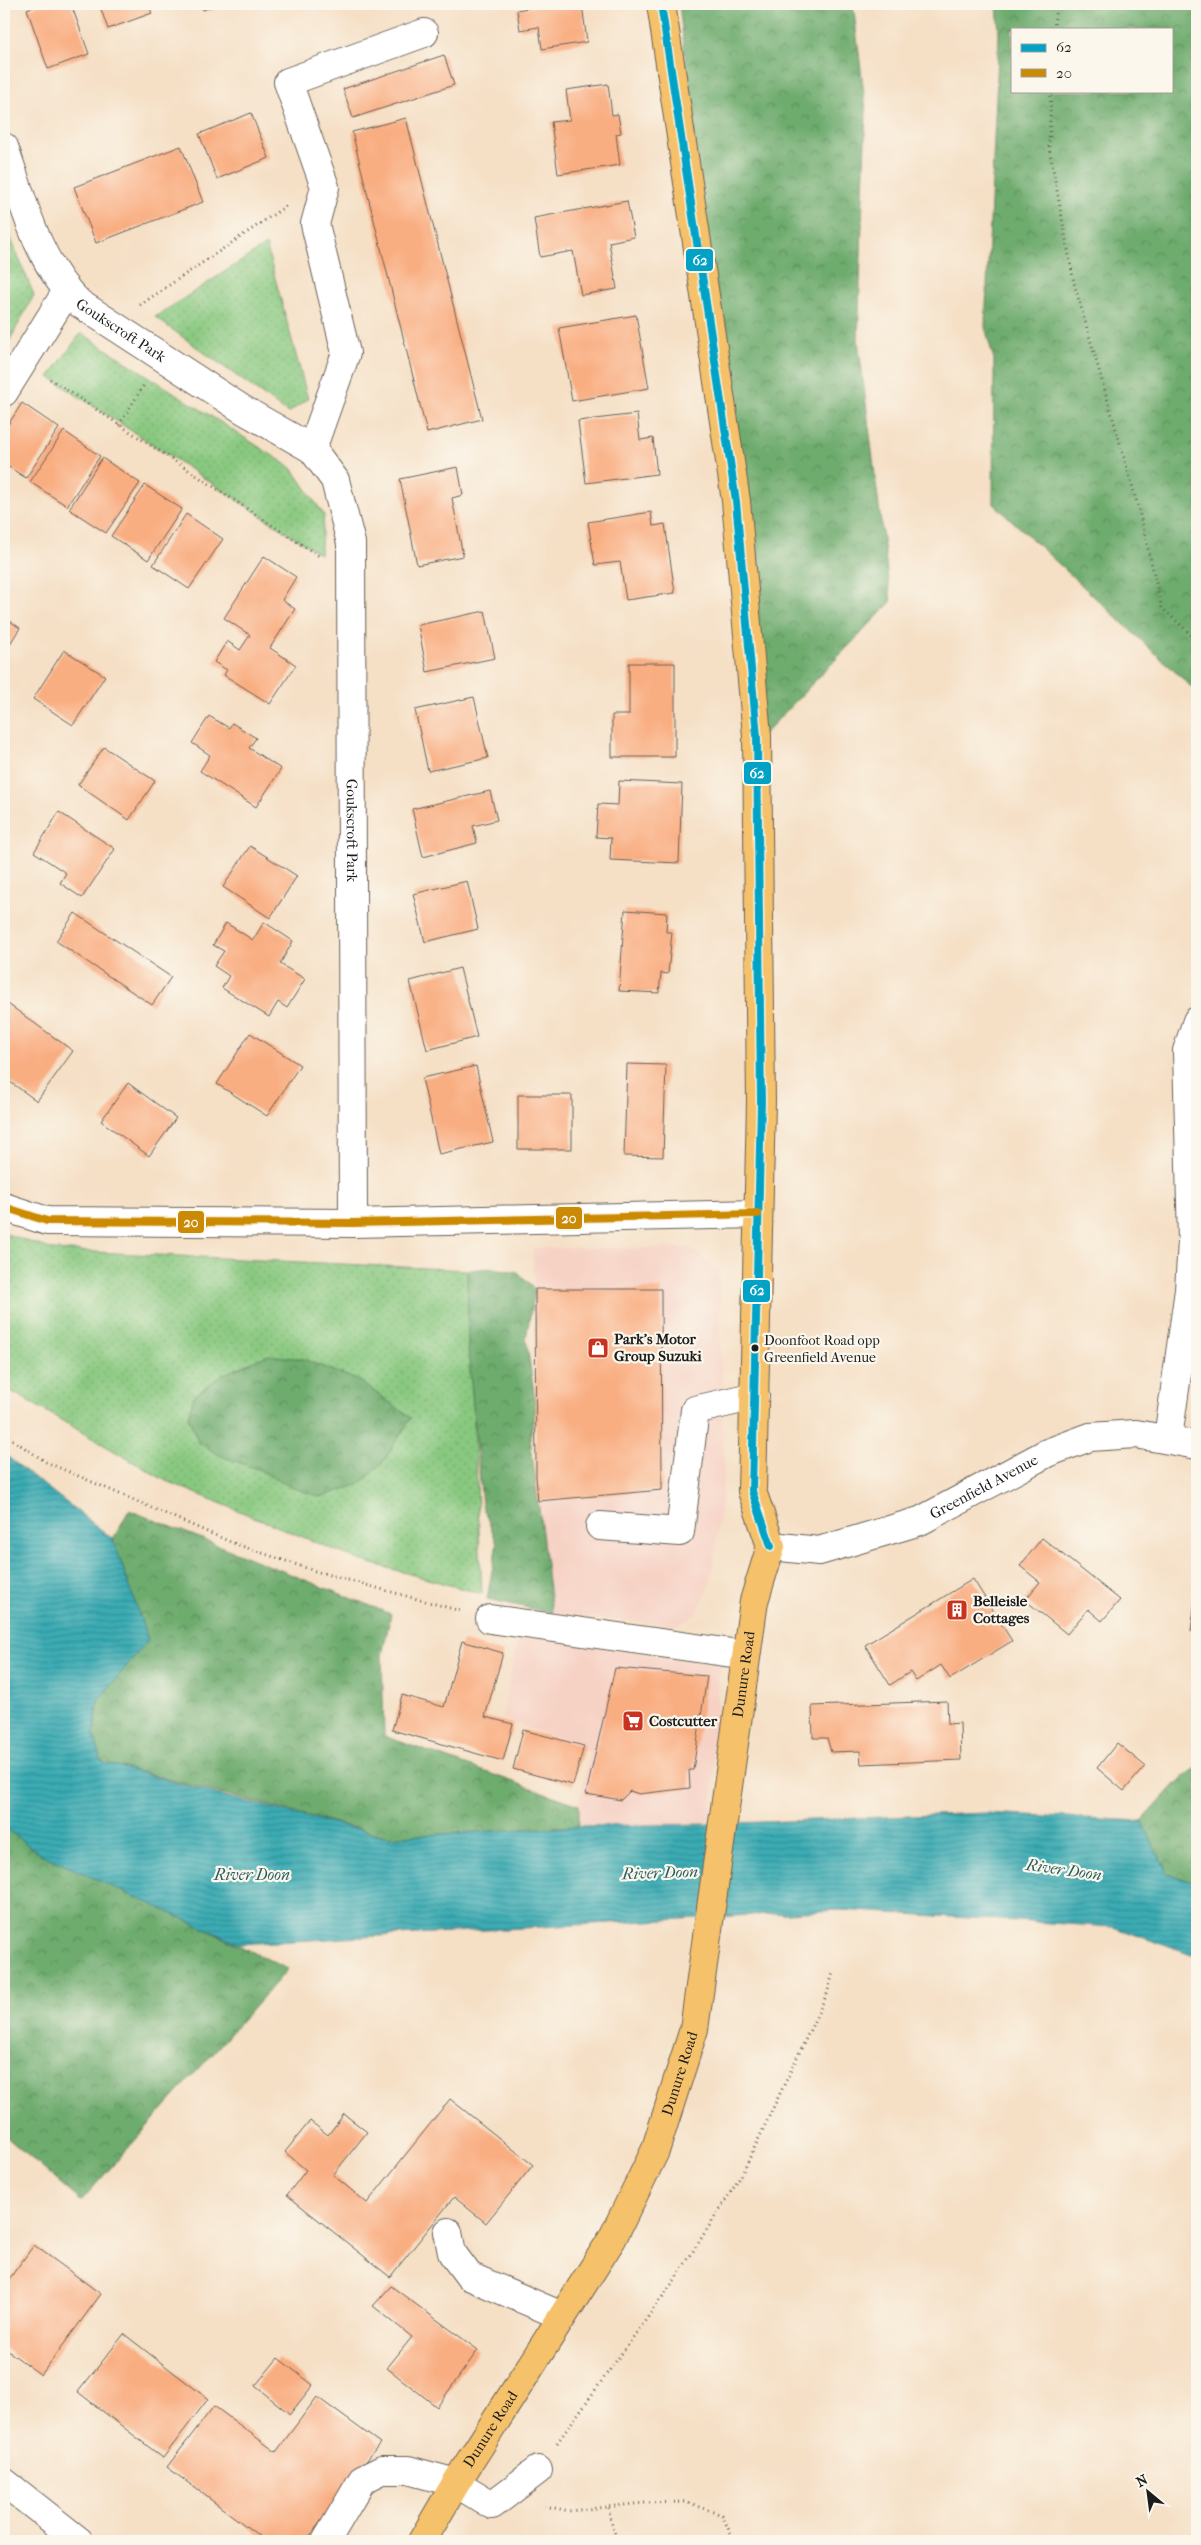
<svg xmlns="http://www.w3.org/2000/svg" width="1201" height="2545" font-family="'IM FELL French Canon',serif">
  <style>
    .built { fill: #f6d2c4 }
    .grass { fill: url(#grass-dots); stroke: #52724e }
    .forest { fill: url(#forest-crowns); stroke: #456445; fill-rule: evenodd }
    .water { fill: url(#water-rules); stroke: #2c6468 }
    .building { fill: #f9ae82 }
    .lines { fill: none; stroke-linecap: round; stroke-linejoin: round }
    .minor-casing { stroke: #686057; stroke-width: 30 }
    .major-casing { stroke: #686057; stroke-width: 30 }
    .path { stroke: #686057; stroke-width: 3; stroke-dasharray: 1 4; stroke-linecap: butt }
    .minor { stroke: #fff; stroke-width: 28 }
    .major { stroke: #f5c16b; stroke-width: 28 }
    .bus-1-casing { stroke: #fbf7ec; stroke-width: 11 }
    .bus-2-casing { stroke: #fbf7ec; stroke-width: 11 }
    .bus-1 { stroke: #01a2c5; stroke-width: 8 }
    .bus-2 { stroke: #cb8a06; stroke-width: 8 }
    .bus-dot { fill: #1c1c1c; stroke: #fbf7ec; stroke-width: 2 }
    .labels { text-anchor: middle; stroke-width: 4.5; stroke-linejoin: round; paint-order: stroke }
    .bus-label { font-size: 14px; fill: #1c1c1c; stroke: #fbf7ec; text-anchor: start }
    .street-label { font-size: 15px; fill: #1c1c1c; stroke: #fbf7ec }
    .poi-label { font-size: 15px; font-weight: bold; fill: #1c1c1c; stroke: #fbf7ec; text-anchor: start }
    .water-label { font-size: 16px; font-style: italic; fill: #2a5d60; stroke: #fbf7ec }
    .line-badge { stroke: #fbf7ec; stroke-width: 2 }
    .badge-label { font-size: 14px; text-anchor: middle; font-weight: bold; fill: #fff }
  </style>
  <defs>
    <pattern id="grass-dots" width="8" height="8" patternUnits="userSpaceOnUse" patternTransform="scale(1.25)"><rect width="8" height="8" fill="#88c87f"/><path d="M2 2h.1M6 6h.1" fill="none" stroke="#75ab6d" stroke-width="1.8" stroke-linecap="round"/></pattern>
    <pattern id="forest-crowns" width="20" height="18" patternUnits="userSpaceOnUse" patternTransform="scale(1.25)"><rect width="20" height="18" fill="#6eac6e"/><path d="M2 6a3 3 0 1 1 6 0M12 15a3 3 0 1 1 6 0" fill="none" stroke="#5a8b5a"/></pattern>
    <pattern id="water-rules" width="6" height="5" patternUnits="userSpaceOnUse" patternTransform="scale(1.25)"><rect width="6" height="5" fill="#3bacb4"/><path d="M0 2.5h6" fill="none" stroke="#318b92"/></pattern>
  </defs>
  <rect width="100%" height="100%" fill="#fbf7ec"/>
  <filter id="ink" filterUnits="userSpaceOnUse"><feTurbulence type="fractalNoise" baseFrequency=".02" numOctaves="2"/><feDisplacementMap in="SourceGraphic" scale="10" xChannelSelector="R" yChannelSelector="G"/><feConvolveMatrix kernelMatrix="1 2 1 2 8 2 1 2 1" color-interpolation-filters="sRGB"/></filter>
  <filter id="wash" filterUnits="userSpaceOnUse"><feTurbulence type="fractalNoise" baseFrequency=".0096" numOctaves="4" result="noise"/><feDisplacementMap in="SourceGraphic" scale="20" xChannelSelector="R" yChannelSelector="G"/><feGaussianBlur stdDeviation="1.12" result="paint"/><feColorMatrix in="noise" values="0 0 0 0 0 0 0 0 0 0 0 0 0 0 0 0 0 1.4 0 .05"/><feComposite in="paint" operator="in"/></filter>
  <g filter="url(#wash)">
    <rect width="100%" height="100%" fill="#f5dfc5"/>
    <path class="built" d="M 533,1248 L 691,1248 L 719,1272 L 724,1479 L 711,1581 L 697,1614 L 675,1626 L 552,1613 L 538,1501 Z
      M 518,1636 L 719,1664 L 711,1824 L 579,1826 L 579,1805 L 590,1752 L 502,1718 Z"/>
    <path class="grass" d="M 4,222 L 34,295 L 4,351 Z
      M 266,245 L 308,399 L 288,413 L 155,317 Z
      M 81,333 L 292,468 L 324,515 L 320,554 L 49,377 Z
      M 4,1233 L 53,1250 L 467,1270 L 482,1594 L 359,1560 L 166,1481 L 4,1387 Z"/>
    <path class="forest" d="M 679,4 L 853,4 L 866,111 L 858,340 L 891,602 L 763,735 Z
      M 997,4 L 1197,4 L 1197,692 L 993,503 L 994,360 L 985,327 L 999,35 ZM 1012,29 L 1172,29 L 1172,91 L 1012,91 Z
      M 493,1268 L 518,1272 L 535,1289 L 526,1338 L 536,1407 L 530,1437 L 552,1613 L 487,1599 L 497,1543 L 482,1505 L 468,1349 L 467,1270 Z
      M 268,1355 L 303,1359 L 360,1381 L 411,1418 L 383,1462 L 360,1484 L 321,1497 L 293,1488 L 260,1470 L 221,1456 L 198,1442 L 188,1416 L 194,1396 L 222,1375 Z
      M 129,1510 L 391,1614 L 382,1655 L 384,1736 L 579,1805 L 579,1826 L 389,1837 L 102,1762 L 94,1735 L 98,1701 L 147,1640 L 113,1539 Z
      M 4,1719 L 124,1890 L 288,1969 L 81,2201 L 4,2135 Z
      M 1197,1767 L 1197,1882 L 1168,1874 L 1142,1821 L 1177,1783 Z"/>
    <path class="water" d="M 4,1454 L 113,1539 L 148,1640 L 98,1701 L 94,1735 L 102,1762 L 232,1798 L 389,1837 L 579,1826 L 711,1824 L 986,1813 L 1142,1821 L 1168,1874 L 1197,1882 L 1197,1957 L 1114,1927 L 840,1910 L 239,1944 L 40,1854 L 4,1827 Z"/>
    <g id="blocks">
      <path class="building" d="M 42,4 L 71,4 L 89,54 L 48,69 L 27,9 Z
        M 99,4 L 148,4 L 152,13 L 108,29 Z
        M 200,4 L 220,4 L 203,10 Z
        M 533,4 L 582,4 L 587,42 L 542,49 L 539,27 L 520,30 L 517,10 L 534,7 Z
        M 444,55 L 454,85 L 353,118 L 343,89 Z
        M 608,84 L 612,115 L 618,114 L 621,133 L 616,134 L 620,165 L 558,174 L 551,122 L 570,120 L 566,90 Z
        M 251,113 L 269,158 L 217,179 L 199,134 Z
        M 406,118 L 482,419 L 427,433 L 352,132 Z
        M 181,146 L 203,202 L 96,243 L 74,187 Z
        M 627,201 L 634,237 L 609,242 L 617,289 L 581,295 L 573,251 L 540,257 L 534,218 Z
        M 636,315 L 649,388 L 572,401 L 559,328 Z
        M 22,403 L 59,428 L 26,478 L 4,464 L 4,431 Z
        M 637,414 L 640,440 L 653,438 L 657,474 L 586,483 L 578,421 Z
        M 64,431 L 100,456 L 67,506 L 30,482 Z
        M 102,458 L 140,483 L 106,533 L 69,509 Z
        M 458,467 L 463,495 L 452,498 L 463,556 L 417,565 L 400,479 Z
        M 145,485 L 182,509 L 148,560 L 111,536 Z
        M 651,512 L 653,526 L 665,524 L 675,593 L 626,600 L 620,562 L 595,565 L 588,522 Z
        M 186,514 L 223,539 L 189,589 L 153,565 Z
        M 264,556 L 296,577 L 282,600 L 295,609 L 270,648 L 296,665 L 270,704 L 224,675 L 227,670 L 214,662 L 227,641 L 240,650 L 250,635 L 224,618 Z
        M 485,611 L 495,658 L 427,672 L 418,625 Z
        M 4,617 L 20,628 L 4,653 Z
        M 64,650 L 105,676 L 73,725 L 33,699 Z
        M 629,663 L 675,663 L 675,757 L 612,757 L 612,715 L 629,715 Z
        M 474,697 L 488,758 L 428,771 L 415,710 Z
        M 209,716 L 229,728 L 232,723 L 256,738 L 249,748 L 281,769 L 256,807 L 200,771 L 210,755 L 192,743 Z
        M 104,747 L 155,781 L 129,820 L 78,785 Z
        M 619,781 L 682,784 L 679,863 L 610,860 L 611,838 L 596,837 L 598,804 L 618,805 Z
        M 490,791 L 497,820 L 473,826 L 477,843 L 423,857 L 412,809 Z
        M 59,812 L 115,849 L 82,898 L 60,883 L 66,873 L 34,852 Z
        M 250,846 L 297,876 L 270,918 L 223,887 Z
        M 467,881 L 478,929 L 425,942 L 413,894 Z
        M 625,910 L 667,913 L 666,932 L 672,932 L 668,974 L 661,973 L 659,993 L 619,991 Z
        M 75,913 L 171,977 L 152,1005 L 56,941 Z
        M 264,922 L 293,941 L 280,964 L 305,979 L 287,1008 L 278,1002 L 269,1017 L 222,988 L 229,976 L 214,966 L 224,951 L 213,945 L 226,923 L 253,940 Z
        M 460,968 L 477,1037 L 427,1050 L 410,981 Z
        M 8,1004 L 73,1051 L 37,1101 L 6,1079 L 4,1081 L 4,1010 Z
        M 250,1033 L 300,1065 L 267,1116 L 217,1084 Z
        M 627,1064 L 666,1065 L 663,1157 L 624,1156 Z
        M 476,1066 L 493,1142 L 439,1154 L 422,1078 Z
        M 128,1083 L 176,1118 L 149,1156 L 101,1121 Z
        M 518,1095 L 572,1095 L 572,1149 L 518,1149 Z
        M 535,1289 L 661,1289 L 662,1490 L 538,1501 L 536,1477 Z
        M 1042,1538 L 1120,1600 L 1102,1621 L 1088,1609 L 1067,1634 L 1025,1600 L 1040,1582 L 1020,1566 Z
        M 973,1579 L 1012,1641 L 950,1679 L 941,1665 L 916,1681 L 910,1672 L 890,1685 L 865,1645 Z
        M 1196,1592 L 1197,1592 L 1197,1632 L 1191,1631 Z
        M 462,1641 L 503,1653 L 485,1717 L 513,1724 L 503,1761 L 392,1730 L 402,1695 L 444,1707 Z
        M 615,1668 L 707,1676 L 693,1770 L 689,1770 L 690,1788 L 639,1794 L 630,1791 L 621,1800 L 586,1794 Z
        M 947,1701 L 948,1724 L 960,1723 L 961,1760 L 861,1764 L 860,1751 L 831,1752 L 827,1738 L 813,1738 L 812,1706 Z
        M 523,1730 L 584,1746 L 573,1785 L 513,1769 Z
        M 1117,1743 L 1145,1766 L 1124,1791 L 1097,1768 Z
        M 450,2099 L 533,2165 L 486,2223 L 454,2197 L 390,2277 L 287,2195 L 306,2170 L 285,2152 L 310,2121 L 328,2135 L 344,2114 L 367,2132 L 333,2175 L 367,2203 Z
        M 34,2245 L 101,2294 L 41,2375 L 4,2348 L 4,2286 Z
        M 391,2286 L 478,2350 L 437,2407 L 387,2368 L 412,2337 L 373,2306 Z
        M 124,2334 L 208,2399 L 163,2458 L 78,2392 Z
        M 278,2358 L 313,2385 L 290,2414 L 255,2386 Z
        M 317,2397 L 380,2443 L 306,2541 L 266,2541 L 167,2467 L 214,2406 L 276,2452 Z"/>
    </g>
  </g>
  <g filter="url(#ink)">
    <use href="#blocks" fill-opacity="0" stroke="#686057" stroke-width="1"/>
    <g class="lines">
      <g class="minor-casing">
        <g id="minor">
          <path id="s1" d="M 4,147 C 23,200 37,263 79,303 L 242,409 L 312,449 L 335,480 L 351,543 L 353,1223"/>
          <path d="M 4,392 L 67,291"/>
          <path d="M 312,449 L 346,353 L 315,224 L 325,187 L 288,82 L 424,33"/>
          <path d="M 4,1207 L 47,1221 L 353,1223 L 758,1214"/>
          <path d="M 1168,1438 L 1189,1290 L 1192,1241 L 1187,1051 L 1197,1021"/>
          <path d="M 600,1526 L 680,1532 L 695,1410 L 755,1396"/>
          <path id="s2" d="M 771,1546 L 819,1551 L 920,1521 L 1047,1453 L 1090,1437 L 1136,1434 L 1197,1445"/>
          <path d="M 490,1619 L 746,1655"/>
          <path d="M 448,2232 L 452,2253 L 469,2276 L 562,2316"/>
          <path d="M 4,2482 L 79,2541"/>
          <path d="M 326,2541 L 362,2480 L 382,2470 L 408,2470 L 456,2483 L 492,2505 L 538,2470"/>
        </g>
      </g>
      <g class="major-casing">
        <g id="major">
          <path id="s3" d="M 422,2541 L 456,2483 L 612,2239 L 655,2151 L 694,2029 L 754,1601 L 771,1546 L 752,1491 L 761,1102 L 757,736 L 736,501 L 661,4"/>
        </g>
      </g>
      <path class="path" d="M 1054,29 L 1056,4
        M 1051,91 L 1049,147 L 1074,283 L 1138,506 L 1162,608 L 1197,640
        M 140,305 L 286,206
        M 50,379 L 319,556
        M 119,425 L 144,385
        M 4,1434 L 46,1462 L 233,1543 L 315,1571 L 461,1611
        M 557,2443 L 676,2278 L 741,2176 L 827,1994 L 833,1973
        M 545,2506 L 569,2511 L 644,2503 L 685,2502 L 722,2515 L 734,2541
        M 608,2508 L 617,2541"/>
      <use href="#minor" class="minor"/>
      <use href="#major" class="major"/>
      <g class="bus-1-casing">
        <path id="bus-1" d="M 661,4 L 736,501 L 757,736 L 761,1102 L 752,1491 L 771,1546"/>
      </g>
      <g class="bus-2-casing">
        <path id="bus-2" d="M 4,1207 L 47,1221 L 353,1223 L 758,1214"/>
      </g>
      <use href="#bus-1" class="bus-1"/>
      <use href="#bus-2" class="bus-2"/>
    </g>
  </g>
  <defs>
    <g id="shop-square" transform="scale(1.125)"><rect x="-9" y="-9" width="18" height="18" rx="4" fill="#c8321e" stroke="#fbf7ec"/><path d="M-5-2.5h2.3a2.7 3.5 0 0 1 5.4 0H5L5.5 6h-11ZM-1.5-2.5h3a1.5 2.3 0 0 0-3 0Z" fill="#fff"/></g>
    <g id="building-square" transform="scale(1.125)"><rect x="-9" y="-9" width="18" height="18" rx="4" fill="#c8321e" stroke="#fbf7ec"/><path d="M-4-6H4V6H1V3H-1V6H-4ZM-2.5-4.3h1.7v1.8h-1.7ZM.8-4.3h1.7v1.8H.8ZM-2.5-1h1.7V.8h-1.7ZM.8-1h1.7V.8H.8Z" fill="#fff"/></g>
    <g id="supermarket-square" transform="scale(1.125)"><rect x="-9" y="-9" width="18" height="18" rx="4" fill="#c8321e" stroke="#fbf7ec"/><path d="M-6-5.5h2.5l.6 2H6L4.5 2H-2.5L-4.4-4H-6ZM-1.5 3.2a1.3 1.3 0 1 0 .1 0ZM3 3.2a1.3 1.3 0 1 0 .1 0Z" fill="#fff"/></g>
  </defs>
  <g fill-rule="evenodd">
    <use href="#shop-square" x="598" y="1348"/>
    <use href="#building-square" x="957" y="1610"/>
    <use href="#supermarket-square" x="633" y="1721"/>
  </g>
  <circle class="bus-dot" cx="755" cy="1348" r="4.5"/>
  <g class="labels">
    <g class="bus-label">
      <text x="764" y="1345">Doonfoot Road opp<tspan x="764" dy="17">Greenfield Avenue</tspan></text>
    </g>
    <g class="street-label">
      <text dy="5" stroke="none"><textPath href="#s1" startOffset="225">Goukscroft Park</textPath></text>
      <text dy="5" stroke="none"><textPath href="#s1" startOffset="841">Goukscroft Park</textPath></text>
      <text dy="5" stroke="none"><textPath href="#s2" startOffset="226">Greenfield Avenue</textPath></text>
      <text dy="5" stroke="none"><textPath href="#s3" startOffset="941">Dunure Road</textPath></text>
      <text dy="5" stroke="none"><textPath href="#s3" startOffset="536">Dunure Road</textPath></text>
      <text dy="5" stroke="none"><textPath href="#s3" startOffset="131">Dunure Road</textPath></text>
    </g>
    <g class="poi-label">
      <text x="614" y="1344">Park's Motor<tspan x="614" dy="17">Group Suzuki</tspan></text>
      <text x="973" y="1606">Belleisle<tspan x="973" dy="17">Cottages</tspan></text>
      <text x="649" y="1726">Costcutter</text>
    </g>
    <g class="water-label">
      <text transform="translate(1064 1869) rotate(8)" y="6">River Doon</text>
      <text transform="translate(660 1872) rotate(-2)" y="6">River Doon</text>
      <text x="252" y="1880">River Doon</text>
    </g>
  </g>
  <g class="line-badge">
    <rect x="685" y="248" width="29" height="24" rx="5" fill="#01a2c5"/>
    <rect x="743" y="761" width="29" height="24" rx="5" fill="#01a2c5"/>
    <rect x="555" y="1206" width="28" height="24" rx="5" fill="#cb8a06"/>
    <rect x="177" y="1210" width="28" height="24" rx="5" fill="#cb8a06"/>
    <rect x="742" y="1279" width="29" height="24" rx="5" fill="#01a2c5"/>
  </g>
  <g class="badge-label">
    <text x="700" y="265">62</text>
    <text x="757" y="778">62</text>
    <text x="569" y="1223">20</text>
    <text x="191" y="1227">20</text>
    <text x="757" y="1295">62</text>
  </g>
  <rect width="1201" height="2545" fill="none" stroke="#fbf7ec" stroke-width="20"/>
  <rect x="1011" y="28" width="162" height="65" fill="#fbf7ec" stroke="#a29f99"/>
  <rect x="1021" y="44" width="25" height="8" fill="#01a2c5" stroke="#a29f99"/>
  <text x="1056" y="52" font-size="15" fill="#1c1c1c">62</text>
  <rect x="1021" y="69" width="25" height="8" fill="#cb8a06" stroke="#a29f99"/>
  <text x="1056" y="78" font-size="15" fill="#1c1c1c">20</text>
  <g transform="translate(1148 2492) rotate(331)" stroke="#fbf7ec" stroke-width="4" paint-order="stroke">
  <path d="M0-4L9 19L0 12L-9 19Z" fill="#1c1c1c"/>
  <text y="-8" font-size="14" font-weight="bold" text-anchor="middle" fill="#1c1c1c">N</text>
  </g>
</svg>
